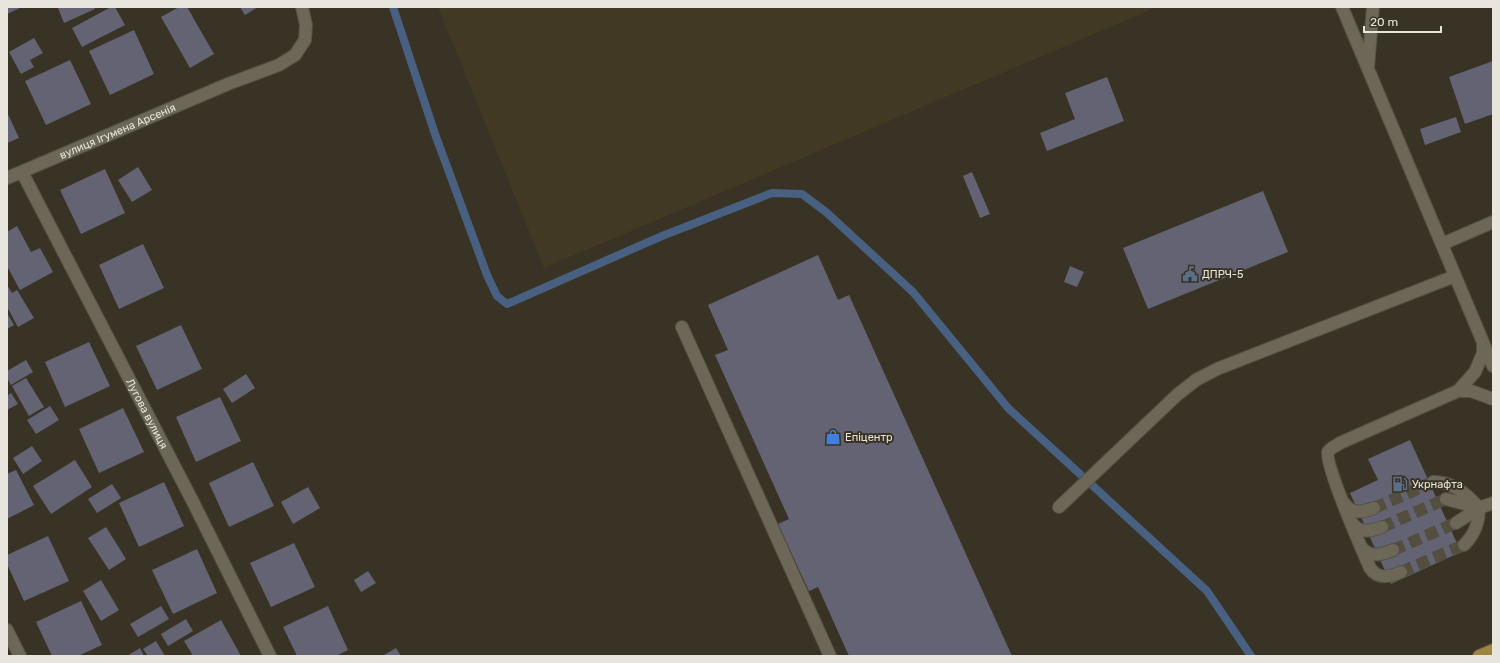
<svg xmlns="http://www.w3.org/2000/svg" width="1500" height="663" font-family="Rubik,sans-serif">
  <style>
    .built { fill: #423924 }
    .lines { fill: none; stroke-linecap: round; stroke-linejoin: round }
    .stream { stroke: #486182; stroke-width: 8 }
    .building { fill: #646373 }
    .minor-tunnel { stroke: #534e40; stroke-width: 12; stroke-dasharray: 12 6; stroke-linecap: butt }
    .minor-casing { stroke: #545043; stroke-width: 14 }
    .major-casing { stroke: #545043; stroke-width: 14 }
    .minor { stroke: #6d6757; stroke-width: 12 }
    .major { stroke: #9e853f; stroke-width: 12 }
    .labels { text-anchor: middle; stroke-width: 4; stroke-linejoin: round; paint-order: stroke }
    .street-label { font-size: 11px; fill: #e8e5dc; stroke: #393325 }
    .poi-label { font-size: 11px; fill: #e8e5dc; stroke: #393325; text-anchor: start }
  </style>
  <rect width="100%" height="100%" fill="#393325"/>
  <path class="built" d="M 438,7 L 1157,7 L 544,268 Z"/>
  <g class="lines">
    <path class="stream" d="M 393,7 L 435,134 L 487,275 L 497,296 L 507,304 L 662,236 L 772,193 L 802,194 L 826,212 L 913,292 L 1008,408 L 1081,475
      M 1093,486 L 1207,591 L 1251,656"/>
  </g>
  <path class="building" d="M 7,7 L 22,7 L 7,14 Z
    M 61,7 L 94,7 L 95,9 L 64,23 L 58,8 Z
    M 111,7 L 115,7 L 125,25 L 82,47 L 72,28 Z
    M 179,7 L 187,7 L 214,54 L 190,68 L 161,17 Z
    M 240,7 L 258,7 L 245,15 Z
    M 134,30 L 154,74 L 110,95 L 89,51 Z
    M 34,38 L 43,53 L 30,60 L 34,67 L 21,74 L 9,52 Z
    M 70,60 L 91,104 L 46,125 L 25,81 Z
    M 1493,61 L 1493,114 L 1465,124 L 1449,77 Z
    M 1107,77 L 1124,121 L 1047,151 L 1040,133 L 1075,119 L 1065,93 Z
    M 7,112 L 19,138 L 7,143 Z
    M 1456,117 L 1461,132 L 1425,145 L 1420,129 Z
    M 138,167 L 152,190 L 132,202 L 118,180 Z
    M 105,169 L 125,213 L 81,234 L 60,190 Z
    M 972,172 L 990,214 L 980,218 L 963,176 Z
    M 1263,191 L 1288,252 L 1148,309 L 1123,248 Z
    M 17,226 L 31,252 L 40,248 L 53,272 L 20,290 L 7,266 L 7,232 Z
    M 143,244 L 164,288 L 119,309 L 99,265 Z
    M 818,255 L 838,300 L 849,295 L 1012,656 L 849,656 L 818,587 L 809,591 L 778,524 L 789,519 L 715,355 L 728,350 L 708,305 Z
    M 1070,266 L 1084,272 L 1077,287 L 1064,282 Z
    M 7,285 L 12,293 L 17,290 L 34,318 L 18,327 L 7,307 Z
    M 7,313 L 14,325 L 7,329 Z
    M 181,325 L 202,369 L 157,390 L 136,346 Z
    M 89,342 L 110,386 L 65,407 L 45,362 Z
    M 26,360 L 33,372 L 11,385 L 7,378 L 7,371 Z
    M 246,374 L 255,388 L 232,403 L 223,389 Z
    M 26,378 L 44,407 L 29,416 L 12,386 Z
    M 11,393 L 18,404 L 7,410 L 7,396 Z
    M 220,397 L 241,441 L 196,462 L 176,417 Z
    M 50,406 L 59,420 L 36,434 L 27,420 Z
    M 123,408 L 144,452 L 99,473 L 79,429 Z
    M 1410,440 L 1461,552 L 1391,584 L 1350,493 L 1378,480 L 1368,459 Z
    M 32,446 L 42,461 L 23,474 L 13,458 Z
    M 75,460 L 92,487 L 51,514 L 33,486 Z
    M 253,462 L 274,506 L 229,527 L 209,483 Z
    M 16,470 L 34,505 L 7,519 L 7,474 Z
    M 164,482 L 184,526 L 139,547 L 119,503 Z
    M 112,484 L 121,498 L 97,513 L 88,499 Z
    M 308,487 L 320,508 L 293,524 L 281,502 Z
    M 106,527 L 126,559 L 109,570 L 88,538 Z
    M 48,536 L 69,581 L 24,601 L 7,564 L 7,555 Z
    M 294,543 L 315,587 L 271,607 L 250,563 Z
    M 197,549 L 217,593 L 173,614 L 152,570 Z
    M 368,571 L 376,583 L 361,592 L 354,580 Z
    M 101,580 L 119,610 L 101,621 L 83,591 Z
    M 81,601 L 102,645 L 78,656 L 52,656 L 36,622 Z
    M 161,606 L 169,619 L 138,637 L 130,624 Z
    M 328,606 L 348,650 L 336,656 L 297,656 L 283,627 Z
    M 186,619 L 193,631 L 168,646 L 161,634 Z
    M 221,620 L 241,656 L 189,656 L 192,654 L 184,641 Z
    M 156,641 L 165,656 L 148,656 L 143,649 Z
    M 140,648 L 144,656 L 127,656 Z
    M 396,648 L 401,656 L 382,656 Z"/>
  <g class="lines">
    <path class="minor-tunnel" d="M 1374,508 L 1433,482
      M 1382,527 L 1446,499
      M 1393,550 L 1456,523
      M 1401,572 L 1464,545"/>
    <g class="minor-casing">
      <g id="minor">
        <path d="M 1342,7 L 1493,366"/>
        <path d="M 1368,68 L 1373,7"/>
        <path id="s1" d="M 22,172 L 193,502 L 270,656"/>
        <path id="s2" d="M 7,178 L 228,84 L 279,65 L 295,55 L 305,40 L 306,25 L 302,7"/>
        <path d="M 1442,244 L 1493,222"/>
        <path d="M 682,327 L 830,656"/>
        <path d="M 1458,391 L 1471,391 L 1493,399"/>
        <path d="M 1433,482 C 1452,481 1467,494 1479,508 C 1479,523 1475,534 1464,545"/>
        <path d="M 1446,499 L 1476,507"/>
        <path d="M 1344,503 C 1352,515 1363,512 1374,508"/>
        <path d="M 1059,507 L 1177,395 L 1196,380 L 1217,369 L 1455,276"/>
        <path d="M 1352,523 C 1360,534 1371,531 1382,527"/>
        <path d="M 1456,523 L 1479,508 L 1493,503"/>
        <path d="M 1361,547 C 1370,558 1381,555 1393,550"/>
        <path d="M 1401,572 C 1390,577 1378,580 1370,568 C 1363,552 1324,463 1328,452 C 1330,448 1336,446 1340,443 L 1458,391 L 1475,372 L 1483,353 L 1483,344"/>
        <path d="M 7,630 L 20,656"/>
      </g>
    </g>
    <g class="major-casing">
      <path id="major" d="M 1479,656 L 1493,650"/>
    </g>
    <use href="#minor" class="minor"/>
    <use href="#major" class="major"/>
  </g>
  <defs>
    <g id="civic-bare" transform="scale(1.2)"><path d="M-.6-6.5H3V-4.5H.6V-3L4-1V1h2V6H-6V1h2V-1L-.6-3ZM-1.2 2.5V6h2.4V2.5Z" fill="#5c6f8a" stroke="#393325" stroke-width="2.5" paint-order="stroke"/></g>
    <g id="shop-bare" transform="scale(1.2)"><path d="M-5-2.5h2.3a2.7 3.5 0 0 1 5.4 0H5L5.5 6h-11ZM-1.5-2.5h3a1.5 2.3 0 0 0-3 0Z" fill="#3f7fe0" stroke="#393325" stroke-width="2.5" paint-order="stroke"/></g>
    <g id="fuel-bare" transform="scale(1.2)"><path d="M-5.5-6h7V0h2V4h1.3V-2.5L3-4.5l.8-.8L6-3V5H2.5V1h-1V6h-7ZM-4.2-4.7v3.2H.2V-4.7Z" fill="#5c6f8a" stroke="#393325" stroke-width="2.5" paint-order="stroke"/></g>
  </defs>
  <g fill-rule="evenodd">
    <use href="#civic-bare" x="1190" y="274"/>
    <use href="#shop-bare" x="833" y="437"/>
    <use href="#fuel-bare" x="1400" y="484"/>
  </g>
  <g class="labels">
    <g class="street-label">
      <text dy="4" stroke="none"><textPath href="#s2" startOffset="120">вулиця Ігумена Арсенія</textPath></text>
      <text dy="4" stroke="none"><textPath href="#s1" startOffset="272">Лугова вулиця</textPath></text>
    </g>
    <g class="poi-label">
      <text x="1202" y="278">ДПРЧ-5</text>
      <text x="845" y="441">Епіцентр</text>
      <text x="1412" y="488">Укрнафта</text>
    </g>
  </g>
  <rect width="1500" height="663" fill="none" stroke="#e8e5dc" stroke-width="16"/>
  <path d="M1364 26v6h77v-6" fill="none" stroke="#e8e5dc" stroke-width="2"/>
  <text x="1370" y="26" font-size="12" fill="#e8e5dc" stroke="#393325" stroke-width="3" paint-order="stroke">20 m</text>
</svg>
